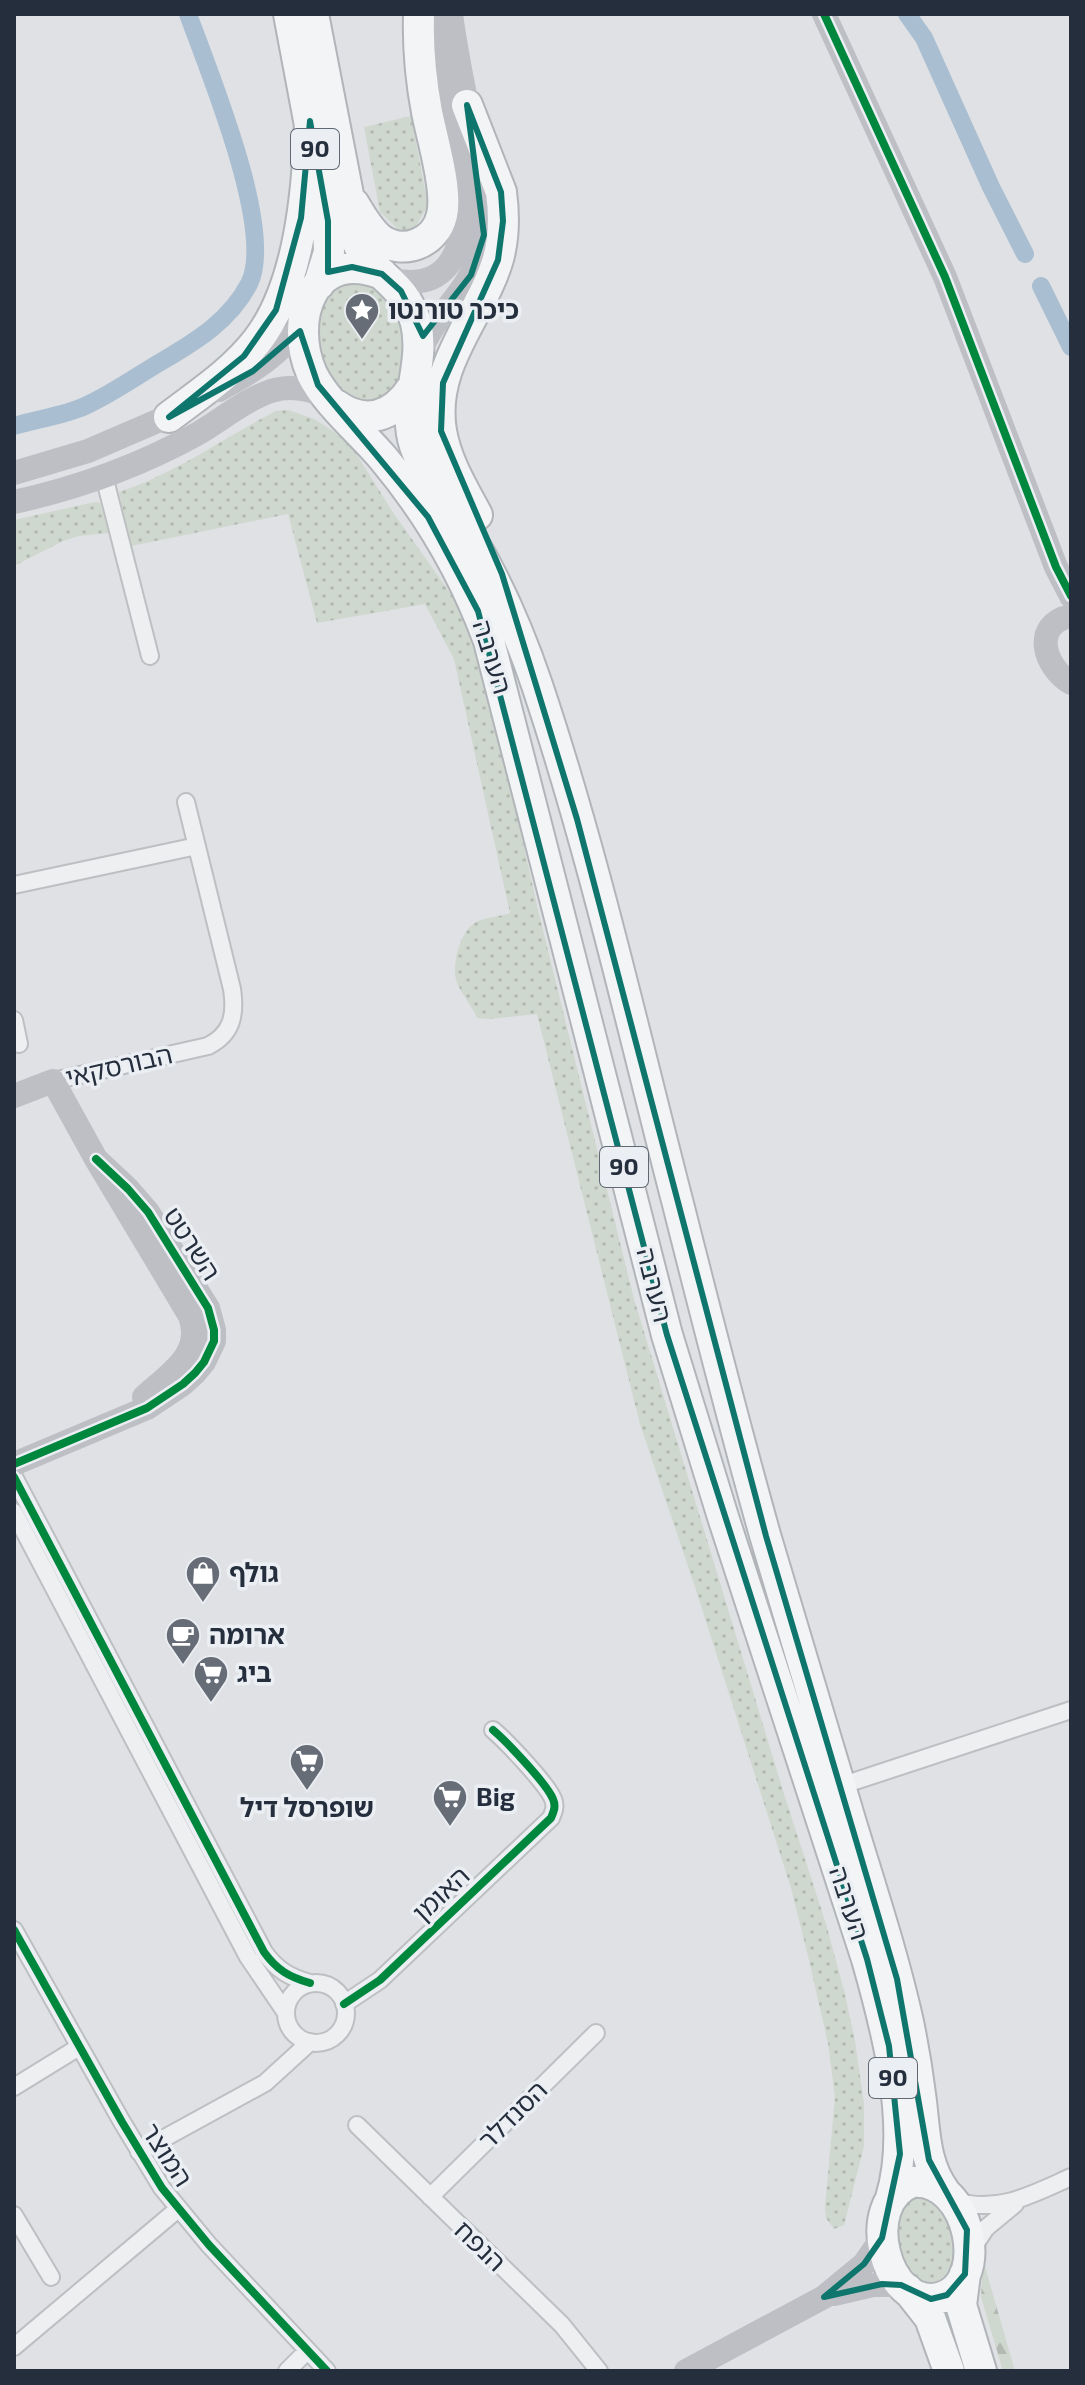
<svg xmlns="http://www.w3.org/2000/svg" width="1085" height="2385" font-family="'Exo 2','Noto Sans Hebrew',sans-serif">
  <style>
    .grass { fill: url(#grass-dots) }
    .forest { fill: url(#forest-firs) }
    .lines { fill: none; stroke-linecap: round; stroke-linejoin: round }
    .canal { stroke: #aabed1; stroke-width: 18 }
    .street-casing { stroke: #bdbfc2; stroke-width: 20 }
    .highway-casing { stroke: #b1b4b9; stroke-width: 34 }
    .street { stroke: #edeff1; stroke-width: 16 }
    .secondary { stroke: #bdbfc4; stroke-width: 24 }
    .highway { stroke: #f3f4f5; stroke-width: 30 }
    .cycleway-casing { stroke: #ebeff4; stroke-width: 13 }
    .cycleway { stroke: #00873e; stroke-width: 8 }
    .marked { fill: none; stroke: #0f766e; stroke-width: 6; stroke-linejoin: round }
    .labels { text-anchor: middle; stroke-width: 7; stroke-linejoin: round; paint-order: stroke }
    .shield { fill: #ebeff4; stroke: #606874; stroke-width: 2 }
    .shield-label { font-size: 24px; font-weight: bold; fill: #252e3d }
    .poi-label { font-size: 26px; font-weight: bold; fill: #252e3d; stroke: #ebeff4; text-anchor: start }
    .street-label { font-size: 26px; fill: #252e3d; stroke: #ebeff4 }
  </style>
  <defs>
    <pattern id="grass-dots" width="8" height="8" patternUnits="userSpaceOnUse" patternTransform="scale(2)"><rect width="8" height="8" fill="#cfd8ce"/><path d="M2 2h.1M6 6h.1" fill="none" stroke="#b2bab2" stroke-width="1.8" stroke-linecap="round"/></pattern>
    <pattern id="forest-firs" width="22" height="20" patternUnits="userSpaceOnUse" patternTransform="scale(2)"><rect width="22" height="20" fill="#cfd8ce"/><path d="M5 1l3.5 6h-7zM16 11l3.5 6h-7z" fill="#b2bab2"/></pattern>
  </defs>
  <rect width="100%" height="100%" fill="#dfe1e4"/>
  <path class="grass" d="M 411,116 L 428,205 L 416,226 L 408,232 L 399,230 L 380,212 L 364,127 Z
    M 352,273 L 396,295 L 411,370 L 373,410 L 324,382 L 313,305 Z
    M 288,410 L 314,419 L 333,431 L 354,450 L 392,511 L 465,614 L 482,660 L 539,914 L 634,1299 L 784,1794 L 826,1924 L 844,1990 L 855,2041 L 864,2104 L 864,2146 L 844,2225 L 834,2229 L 826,2218 L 825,2208 L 835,2097 L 828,2043 L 808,1956 L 791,1888 L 696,1590 L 640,1424 L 537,1014 L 489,1019 L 477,1018 C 472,1006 463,996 458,985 C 450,969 459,935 473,924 C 482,917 500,917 510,913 L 454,659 L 425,604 L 317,623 L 288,514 L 131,546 L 119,492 C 175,474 223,438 276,411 Z
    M 95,502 L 100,503 L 109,533 L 79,536 L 63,541 L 14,566 L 14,520 Z
    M 908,2193 L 940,2199 L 960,2253 L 943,2288 L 912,2282 L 891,2237 Z"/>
  <path class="forest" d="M 983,2260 L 1015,2371 L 1003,2371 L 981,2297 Z"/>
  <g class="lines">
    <path class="canal" d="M 907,14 L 924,38 L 991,187 L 1025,254
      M 1041,286 L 1071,347
      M 14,426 C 37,419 63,416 85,406 C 112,394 138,375 164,360 C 198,340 230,320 249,284 C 276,231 208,70 188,14"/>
    <g class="street-casing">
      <path id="street" d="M 104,476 L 150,656
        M 14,885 L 197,846
        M 14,1020 L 19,1044
        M 53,1081 L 208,1046 C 232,1034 236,1015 232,989 L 186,802
        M 14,1477 L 264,1952 C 277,1970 289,1977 310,1983
        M 14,1512 L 248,1957 L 286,2013
        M 840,1786 L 1071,1710
        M 14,1930 L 122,2122 L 162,2188 L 209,2245 L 327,2371
        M286 2013a30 30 0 1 1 60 0a30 30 0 1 1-60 0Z
        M 344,2004 L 380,1980 L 551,1818 C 554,1811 556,1806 553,1799 C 547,1784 506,1741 493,1730
        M 14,2087 L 79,2047
        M 357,2125 L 562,2325 L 599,2371
        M 139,2152 L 265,2083 L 310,2042
        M 430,2197 L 596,2033
        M 955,2201 C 998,2214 1033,2194 1071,2177
        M 14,2215 L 51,2277
        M 971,2251 L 986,2228 L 1015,2204
        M 14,2347 L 178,2209
        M 287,2371 L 307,2351"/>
    </g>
    <g class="highway-casing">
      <path id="highway" d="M 289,14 L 328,221 L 329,252 L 319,284
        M 313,14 L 357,241 C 373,278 404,280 416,323 C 426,365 401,404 415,446 C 426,478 451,505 468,534 C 497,581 519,632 537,685 C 594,855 633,1031 678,1204 C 706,1315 734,1425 765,1535 C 793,1631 823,1727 851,1823 C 871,1889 893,1955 908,2022 C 913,2046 917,2070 920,2094 C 925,2128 923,2163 945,2192
        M 467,105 L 501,192 C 504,214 504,237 498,259 C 481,317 430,364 441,431 C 446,461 463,489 477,515
        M 354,204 C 361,216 369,230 380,239 C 403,256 436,243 442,215 C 448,190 432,138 427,112 C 421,80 418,47 419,14
        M 382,274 C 312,247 288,320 312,374 C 326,403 361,432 383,458 C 429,513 464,573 489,641 L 667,1335 L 723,1517 L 867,1959 C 887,2029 913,2127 891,2198
        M 336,405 C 365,426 393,417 412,388
        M 169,417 C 199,394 233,372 257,341 C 300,286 308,189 310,121
        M 912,2182 C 971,2176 992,2286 939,2298 C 886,2311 857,2203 912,2182 Z
        M 965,2274 L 961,2305 L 981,2371
        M 908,2290 L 930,2318 L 949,2371"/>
    </g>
    <use href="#street" class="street"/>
    <path class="secondary" d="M 824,14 L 945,277 L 1056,567 L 1071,596
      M 389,279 C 445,293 465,254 462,204 L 430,20
      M 419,355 C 433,316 463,297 477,262 C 494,219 480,172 472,129 C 464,91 456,52 451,14
      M 219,390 C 252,372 282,354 303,322
      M 14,473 L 88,451 L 183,410
      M 14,502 C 78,488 139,466 197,434 C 221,420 245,400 271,391 C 290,385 307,389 325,395
      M 1071,616 C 1031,624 1044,667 1071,683
      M 14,1096 L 53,1081 L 96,1159 L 190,1316 C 204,1354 169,1374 144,1397
      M 14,1464 L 147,1408 L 183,1384 L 195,1373 L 204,1362 L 214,1341 L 214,1330 L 208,1308 L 148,1212 L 128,1189 L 96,1159
      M 834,2294 L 873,2285 L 902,2285
      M 686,2371 L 824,2297 L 864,2264 L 882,2238"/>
    <use href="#highway" class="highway"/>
    <g class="cycleway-casing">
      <path id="cycleway" d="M 824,14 L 945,277 L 1056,567 L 1071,596
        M 14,1464 L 147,1408 L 183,1384 L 195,1373 L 204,1362 L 214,1341 L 214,1330 L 208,1308 L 148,1212 L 128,1189 L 96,1159
        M 14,1477 L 264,1952 C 277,1970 289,1977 310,1983
        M 14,1930 L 122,2122 L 162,2188 L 209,2245 L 327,2371
        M 344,2004 L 380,1980 L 551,1818 C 554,1811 556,1806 553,1799 C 547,1784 506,1741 493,1730"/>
    </g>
    <use href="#cycleway" class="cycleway"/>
  </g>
  <path class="marked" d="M 467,105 L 501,192 L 503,221 L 498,260 L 443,383 L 441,431 L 502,574 L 577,819 L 766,1536 L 897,1979 L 929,2160 L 967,2230 L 965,2274 L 947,2295 L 931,2299 L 901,2285 L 882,2284 L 824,2297 L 864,2264 L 882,2238 L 900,2154 L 889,2046 L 867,1959 L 667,1335 L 478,611 L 428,517 L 318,385 L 300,331 L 253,371 L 169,417 L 244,356 L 276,310 L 301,218 L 310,121 L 328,221 L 328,272 L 352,267 L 382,274 L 401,291 L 423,336 L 471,275 L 484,235 Z"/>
  <defs>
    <g id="sight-pin" transform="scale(1.8)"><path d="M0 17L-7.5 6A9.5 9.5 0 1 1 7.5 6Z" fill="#666d77" stroke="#ebeff4"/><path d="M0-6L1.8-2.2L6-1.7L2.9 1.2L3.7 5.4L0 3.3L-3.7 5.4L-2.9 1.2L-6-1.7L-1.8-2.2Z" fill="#fff"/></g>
    <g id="shop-pin" transform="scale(1.8)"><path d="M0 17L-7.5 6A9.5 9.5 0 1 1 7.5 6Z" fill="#666d77" stroke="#ebeff4"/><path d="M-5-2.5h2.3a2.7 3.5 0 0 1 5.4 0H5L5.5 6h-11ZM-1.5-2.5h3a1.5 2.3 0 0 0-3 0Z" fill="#fff"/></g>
    <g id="cafe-pin" transform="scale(1.8)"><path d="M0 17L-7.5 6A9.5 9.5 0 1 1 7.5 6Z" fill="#666d77" stroke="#ebeff4"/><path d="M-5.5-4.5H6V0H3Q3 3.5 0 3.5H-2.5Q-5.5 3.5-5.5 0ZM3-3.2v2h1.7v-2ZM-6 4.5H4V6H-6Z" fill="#fff"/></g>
    <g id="supermarket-pin" transform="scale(1.8)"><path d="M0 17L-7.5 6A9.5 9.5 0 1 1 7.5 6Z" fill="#666d77" stroke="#ebeff4"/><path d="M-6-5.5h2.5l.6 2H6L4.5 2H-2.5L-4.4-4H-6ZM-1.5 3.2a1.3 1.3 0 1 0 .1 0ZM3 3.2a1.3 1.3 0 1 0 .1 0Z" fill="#fff"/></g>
  </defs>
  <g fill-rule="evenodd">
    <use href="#sight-pin" x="362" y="310"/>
    <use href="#shop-pin" x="203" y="1573"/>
    <use href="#cafe-pin" x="183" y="1635"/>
    <use href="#supermarket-pin" x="211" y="1673"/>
    <use href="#supermarket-pin" x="307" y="1761"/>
    <use href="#supermarket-pin" x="450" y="1797"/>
  </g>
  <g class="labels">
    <g class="shield">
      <rect x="291" y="129" width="48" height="40" rx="6"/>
      <rect x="600" y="1147" width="48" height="40" rx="6"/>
      <rect x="869" y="2058" width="48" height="40" rx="6"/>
    </g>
    <g class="shield-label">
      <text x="315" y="157">90</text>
      <text x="624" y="1175">90</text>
      <text x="893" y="2086">90</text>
    </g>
    <g class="poi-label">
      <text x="388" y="319">כיכר טורנטו</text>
      <text x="229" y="1582">גולף</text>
      <text x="209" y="1644">ארומה</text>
      <text x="237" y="1682">ביג</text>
      <text x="476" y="1806">Big</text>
      <text x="307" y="1817" text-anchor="middle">שופרסל דיל</text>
    </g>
    <g class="street-label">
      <text transform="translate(492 657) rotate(73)" y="9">הערבה</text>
      <text transform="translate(119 1066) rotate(-13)" y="9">הבורסקאי</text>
      <text transform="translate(192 1244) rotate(57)" y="9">השרטט</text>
      <text transform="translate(654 1285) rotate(76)" y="9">הערבה</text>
      <text transform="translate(441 1894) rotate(-43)" y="9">האומן</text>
      <text transform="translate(849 1903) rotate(72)" y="9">הערבה</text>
      <text transform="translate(513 2115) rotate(-45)" y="9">הסנדלר</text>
      <text transform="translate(167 2155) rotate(57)" y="9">המוצר</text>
      <text transform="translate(480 2246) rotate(44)" y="9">הנפח</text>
    </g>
  </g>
  <rect width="1085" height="2385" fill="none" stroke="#252e3d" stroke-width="32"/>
</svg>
